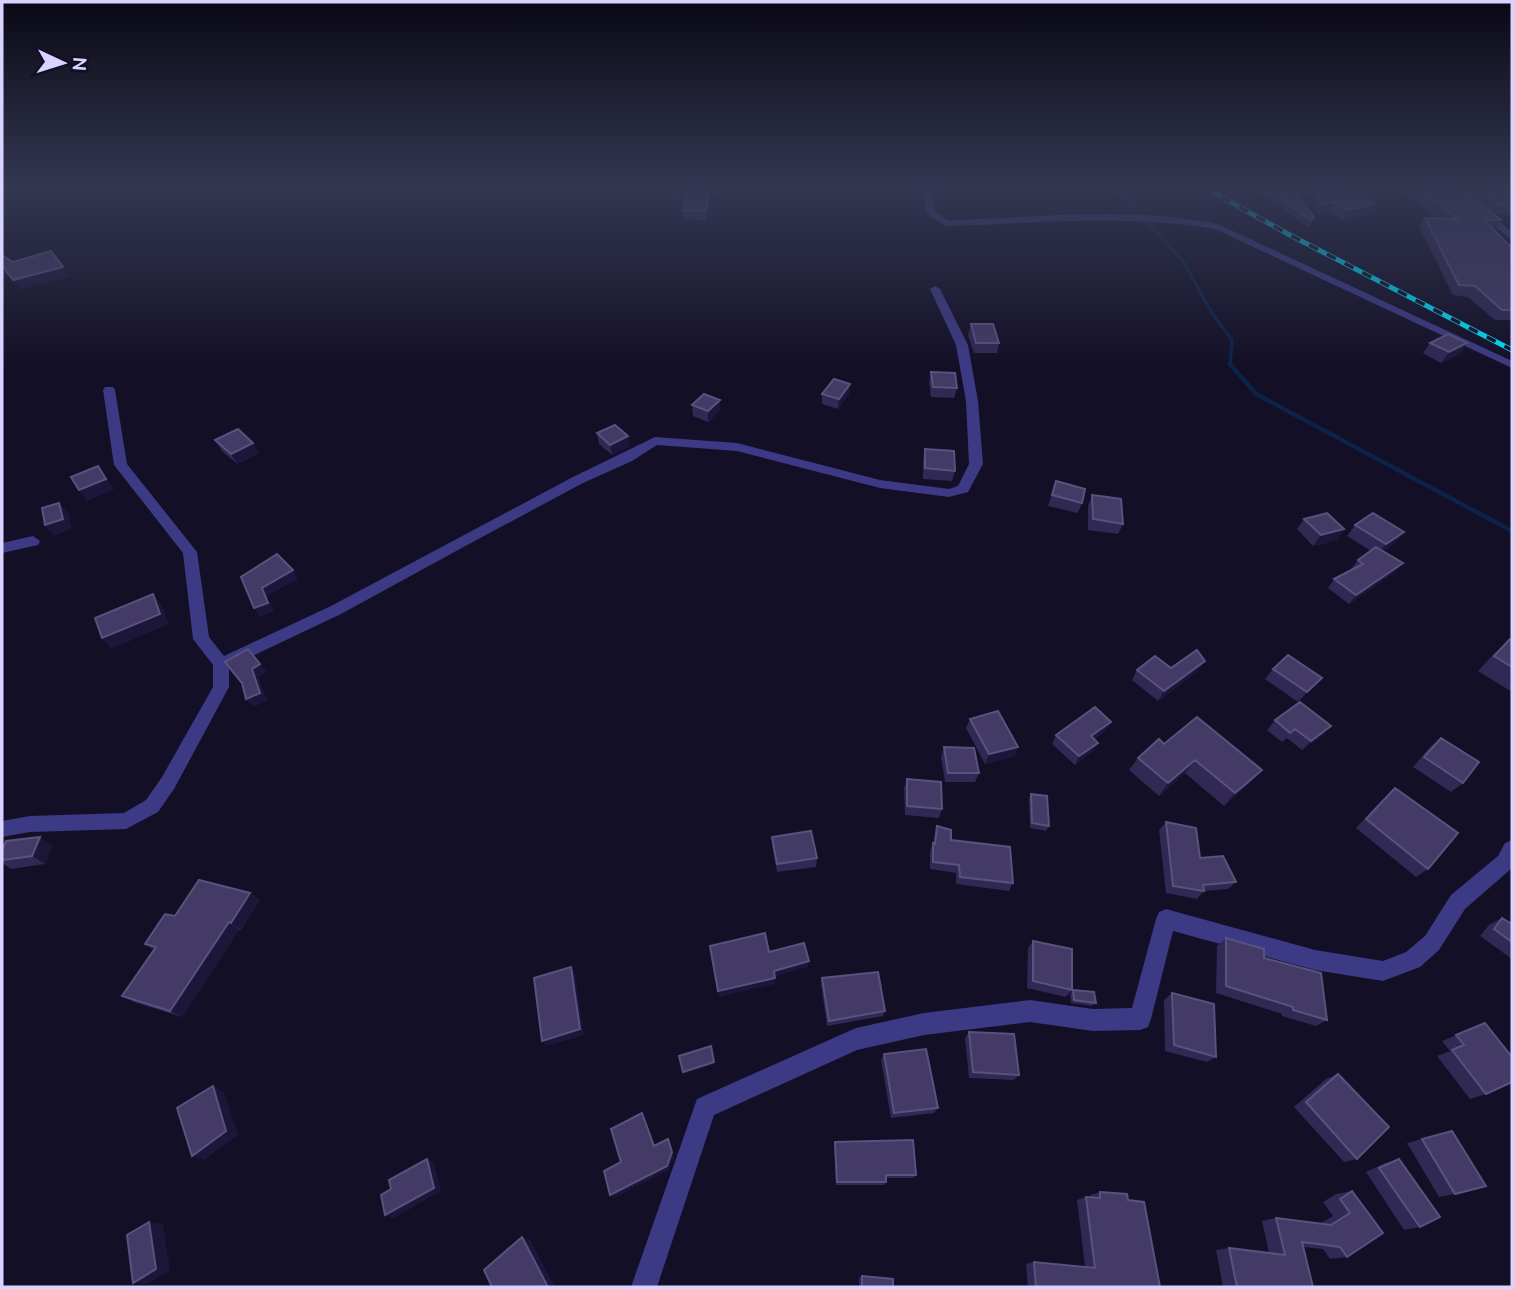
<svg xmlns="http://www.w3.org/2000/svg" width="1514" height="1289" font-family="Ubuntu,sans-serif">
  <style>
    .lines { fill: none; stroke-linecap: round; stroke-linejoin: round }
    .stream-far1 { stroke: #0c2248; stroke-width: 3.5 }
    .stream { stroke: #0c2248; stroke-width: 4.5 }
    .street { fill: #3d3a85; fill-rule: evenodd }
    .rail-casing { stroke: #00e5ff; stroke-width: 5 }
    .rail { stroke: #130f26; stroke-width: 3.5; stroke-dasharray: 10; stroke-linecap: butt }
    .wall { fill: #312854 }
    .shaded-wall { fill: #1d163a }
    .building { fill: #433a66; stroke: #5a527e; stroke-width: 2 }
  </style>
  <rect width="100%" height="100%" fill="#130f26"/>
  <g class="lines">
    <path class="stream-far1" d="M 1109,187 L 1127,199 L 1183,261 L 1210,310 L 1232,340 L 1230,365"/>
    <path class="stream" d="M 1230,364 L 1256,394 L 1512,531"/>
    <path class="street" d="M 924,187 L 932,187 L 935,212 L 948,220 C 1038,218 1131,205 1220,225 L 1512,361 L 1512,368 L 1215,229 C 1125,214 1036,223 946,226 L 926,213 Z
      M 1245,187 L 1262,187 L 1249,190 Z
      M 1446,187 L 1455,187 L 1512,232 L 1512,240 Z
      M 935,286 L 940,289 L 968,345 L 978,401 L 983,464 L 968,492 L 949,497 L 880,488 L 737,451 L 657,445 L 632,461 L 583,483 L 469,544 L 341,614 L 229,667 L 229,687 L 174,789 L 158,812 L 126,829 L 30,832 L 2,837 L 2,821 L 30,816 L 124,813 L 146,800 L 162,777 L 213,687 L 213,665 L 193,639 L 183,553 L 114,465 L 103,390 L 105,387 L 113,387 L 115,390 L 127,464 L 197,552 L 209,637 L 224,656 L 331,606 L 573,477 L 655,437 L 737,443 L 880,480 L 949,489 L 958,486 L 969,464 L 966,401 L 956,345 L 930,289 Z
      M 33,536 L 40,541 L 38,545 L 2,553 L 2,543 Z
      M 1512,840 L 1512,868 L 1465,909 L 1439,950 L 1420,967 L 1383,981 L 1315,970 L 1173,931 L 1151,1019 L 1148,1027 L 1140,1030 L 1093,1031 L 1030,1022 L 924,1035 L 857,1050 L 714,1115 L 657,1287 L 631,1287 L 697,1099 L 856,1028 L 924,1013 L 1030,1000 L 1093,1009 L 1132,1008 L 1156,919 L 1159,912 L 1166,909 L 1315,950 L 1383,961 L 1406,952 L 1425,936 L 1451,895 L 1498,856 L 1505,843 Z"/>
    <g class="rail-casing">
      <path id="rail" d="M 1204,187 L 1288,234 L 1512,350"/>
    </g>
    <use href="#rail" class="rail"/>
  </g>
  <path class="wall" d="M 618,187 L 645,187 L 644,189 Z
    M 676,187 L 721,187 L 720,192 L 709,201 L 706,220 L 684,219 L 683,211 L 685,201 L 674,200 L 673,191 Z
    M 1259,187 L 1290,187 L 1314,217 L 1311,223 L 1308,227 L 1258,191 Z
    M 1304,187 L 1355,187 L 1375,204 L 1370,214 L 1343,220 L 1329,212 L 1318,213 Z
    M 1396,187 L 1512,187 L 1512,215 L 1494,214 L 1501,220 L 1494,230 L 1512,248 L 1512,320 L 1495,320 L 1468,297 L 1453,295 L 1419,227 L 1425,218 L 1438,218 Z
    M 971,324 L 999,343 L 997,353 L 974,353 L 968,335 Z
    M 1430,343 L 1467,343 L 1460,354 L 1441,363 L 1423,353 Z
    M 931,372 L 957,388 L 954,398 L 931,397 L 929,382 Z
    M 850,384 L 849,394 L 838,409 L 822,404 L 822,394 Z
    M 692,405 L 720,410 L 708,422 L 693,416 Z
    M 597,433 L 630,446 L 612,455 L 599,444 Z
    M 215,440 L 259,453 L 237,464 L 222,451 Z
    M 925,449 L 955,471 L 952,481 L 923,479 L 923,460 Z
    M 1056,481 L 1082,503 L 1078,513 L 1048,506 Z
    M 1092,495 L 1123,524 L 1118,534 L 1088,530 L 1088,506 Z
    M 1304,519 L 1344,529 L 1337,540 L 1313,546 L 1297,529 Z
    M 1355,525 L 1395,543 L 1383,551 L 1395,572 L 1349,604 L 1328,588 L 1334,579 L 1352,570 L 1351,569 L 1358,560 L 1371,551 L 1347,536 Z
    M 1510,639 L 1512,641 L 1512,692 L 1478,671 L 1493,655 Z
    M 1171,668 L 1198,671 L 1158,701 L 1132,680 L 1137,670 Z
    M 1273,669 L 1322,678 L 1298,702 L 1265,679 Z
    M 970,719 L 1018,747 L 1014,756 L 985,764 L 966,728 Z
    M 1275,720 L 1331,726 L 1322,736 L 1302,750 L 1287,738 L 1282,742 L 1267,730 Z
    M 1106,730 L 1094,739 L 1093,751 L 1075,765 L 1052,744 L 1056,735 Z
    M 1441,738 L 1463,783 L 1451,792 L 1413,767 L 1430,747 Z
    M 1164,744 L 1262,770 L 1251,782 L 1224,806 L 1185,773 L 1159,796 L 1129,770 L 1138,758 Z
    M 944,747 L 979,773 L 975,782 L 945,782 L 941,757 Z
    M 907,779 L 942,809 L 939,818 L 905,815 L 904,788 Z
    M 1395,788 L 1428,869 L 1416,877 L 1356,828 L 1385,797 Z
    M 1031,794 L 1049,826 L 1046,831 L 1030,828 L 1029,798 Z
    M 1166,822 L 1200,858 L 1236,882 L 1228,889 L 1204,891 L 1197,899 L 1166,893 L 1159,830 Z
    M 937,826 L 951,840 L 1013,883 L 1009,891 L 956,884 L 956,873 L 930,869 L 930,851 L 933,843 L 935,834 Z
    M 40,837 L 52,846 L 45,864 L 11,869 L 2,863 L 2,850 Z
    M 772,837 L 817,858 L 816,867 L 777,872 L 772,845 Z
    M 250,893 L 260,900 L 241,930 L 239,930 L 182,1017 L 134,1002 L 122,996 L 154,950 L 145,944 L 175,916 Z
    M 1502,918 L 1512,924 L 1512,959 L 1480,936 L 1489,925 Z
    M 1226,938 L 1327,1020 L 1316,1026 L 1282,1016 L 1282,1014 L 1216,993 L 1217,946 Z
    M 1033,941 L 1072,990 L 1066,997 L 1027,988 L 1028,948 Z
    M 822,978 L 885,1011 L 883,1016 L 827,1026 L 821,984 Z
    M 1073,990 L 1096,1003 L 1092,1006 L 1071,1003 L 1070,994 Z
    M 1172,993 L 1216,1057 L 1207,1062 L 1165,1051 L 1164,1000 Z
    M 1485,1023 L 1486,1094 L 1470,1099 L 1437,1056 L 1450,1051 L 1442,1041 Z
    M 969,1032 L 1019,1075 L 1014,1080 L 969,1078 L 965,1038 Z
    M 884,1054 L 938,1108 L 934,1113 L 891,1118 L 881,1060 Z
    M 1338,1074 L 1357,1159 L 1344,1162 L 1294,1107 L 1326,1079 Z
    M 1452,1131 L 1455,1194 L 1439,1197 L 1407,1143 Z
    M 835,1142 L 916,1175 L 913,1178 L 886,1178 L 886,1182 L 884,1185 L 836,1185 L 834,1145 Z
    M 1399,1159 L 1420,1227 L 1404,1230 L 1366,1172 L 1385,1163 Z
    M 1352,1191 L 1347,1257 L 1330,1259 L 1323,1249 L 1303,1247 L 1313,1287 L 1223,1287 L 1216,1250 L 1229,1248 L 1269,1253 L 1262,1221 L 1276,1218 L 1321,1223 L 1333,1216 L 1323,1202 L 1336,1194 Z
    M 1100,1192 L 1128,1200 L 1160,1287 L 1028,1287 L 1026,1264 L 1034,1262 L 1085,1267 L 1077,1200 L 1086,1197 L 1090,1197 L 1090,1195 Z
    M 862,1276 L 893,1287 L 859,1287 L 859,1278 Z"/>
  <path class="shaded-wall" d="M 715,187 L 721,187 L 720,192 L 709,201 L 706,220 L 706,211 L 709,192 Z
    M 1333,202 L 1329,212 L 1318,213 L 1322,204 Z
    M 1375,204 L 1370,214 L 1343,220 L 1348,210 Z
    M 3,267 L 10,277 L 2,279 L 2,268 Z
    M 63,267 L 69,277 L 20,289 L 13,280 Z
    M 1467,343 L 1460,354 L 1441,363 L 1449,352 Z
    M 850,384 L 849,394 L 838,409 L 839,399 Z
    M 720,400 L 720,410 L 708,422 L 708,411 Z
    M 628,436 L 630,446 L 612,455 L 610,445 Z
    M 253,443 L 259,453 L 237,464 L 231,454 Z
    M 98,466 L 114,490 L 87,501 L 79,490 Z
    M 59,503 L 68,513 L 72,529 L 54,536 L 45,525 Z
    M 1344,529 L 1337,540 L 1313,546 L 1321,535 Z
    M 1404,532 L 1395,543 L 1377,555 L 1386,544 Z
    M 1403,563 L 1395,572 L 1349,604 L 1356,595 Z
    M 293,570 L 298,579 L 267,596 L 274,611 L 260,617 L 254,608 L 262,588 Z
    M 153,594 L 162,605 L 169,624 L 111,649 L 102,638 Z
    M 1205,661 L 1198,671 L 1158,701 L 1164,691 Z
    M 260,664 L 267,672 L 259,677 L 267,701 L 253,707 L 246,699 L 252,669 Z
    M 1322,678 L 1313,688 L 1298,702 L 1307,692 Z
    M 1111,722 L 1106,730 L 1086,744 L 1091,736 Z
    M 1331,726 L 1322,736 L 1302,750 L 1311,741 Z
    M 1098,743 L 1093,751 L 1075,765 L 1079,756 Z
    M 1018,747 L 1014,756 L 985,764 L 989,754 Z
    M 1195,760 L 1185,773 L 1159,796 L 1168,783 Z
    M 1262,770 L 1251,782 L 1224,806 L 1235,793 Z
    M 40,837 L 52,846 L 45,864 L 32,856 Z
    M 250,893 L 260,900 L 241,930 L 231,923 Z
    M 229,922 L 239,930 L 182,1017 L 170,1011 Z
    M 809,961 L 808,967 L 773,977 L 774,971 Z
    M 571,967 L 575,974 L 584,1035 L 547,1046 L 542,1041 Z
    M 775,978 L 775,984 L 719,997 L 718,991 Z
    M 714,1062 L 715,1064 L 684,1074 L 683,1072 Z
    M 213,1086 L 224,1092 L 238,1135 L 204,1160 L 192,1156 Z
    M 668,1139 L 674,1156 L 669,1170 L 614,1198 L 610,1195 Z
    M 427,1159 L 434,1163 L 441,1191 L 394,1218 L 385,1215 Z
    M 149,1222 L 163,1224 L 170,1270 L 147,1284 L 133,1283 Z
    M 522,1237 L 530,1240 L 555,1287 L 548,1287 Z"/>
  <path class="building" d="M 676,187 L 715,187 L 709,192 L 706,211 L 683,211 L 687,192 L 673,191 Z
    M 1265,187 L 1290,187 L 1314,217 L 1311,220 Z
    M 1314,187 L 1355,187 L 1375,204 L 1348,210 L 1333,202 L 1322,204 Z
    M 1414,187 L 1459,187 L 1501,220 L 1484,220 L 1512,248 L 1512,298 L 1511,298 L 1512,299 L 1512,310 L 1502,310 L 1475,286 L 1459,285 L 1425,218 L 1458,219 Z
    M 1477,187 L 1512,187 L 1512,205 L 1500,205 Z
    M 51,251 L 63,267 L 13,280 L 3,267 L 2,268 L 2,255 L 13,262 Z
    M 971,324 L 993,324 L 999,343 L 976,343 Z
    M 1448,334 L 1467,343 L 1449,352 L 1430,343 Z
    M 931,372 L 955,373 L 957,388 L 933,387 Z
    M 834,379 L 850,384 L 839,399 L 822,394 Z
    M 704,394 L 720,400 L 708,411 L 692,405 Z
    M 615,425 L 628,436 L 610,445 L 597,433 Z
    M 238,429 L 253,443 L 231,454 L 215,440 Z
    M 925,449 L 954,451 L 955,471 L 925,468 Z
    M 98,466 L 106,479 L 79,490 L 71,477 Z
    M 1056,481 L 1085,489 L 1082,503 L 1052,495 Z
    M 1092,495 L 1121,499 L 1123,524 L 1093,519 Z
    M 59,503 L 63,519 L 45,525 L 42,508 Z
    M 1327,513 L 1344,529 L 1321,535 L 1304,519 Z
    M 1373,513 L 1404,532 L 1386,544 L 1355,525 Z
    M 1376,547 L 1403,563 L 1356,595 L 1334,579 L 1363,564 L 1358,560 Z
    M 277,554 L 293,570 L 262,588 L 268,603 L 254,608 L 241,577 Z
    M 153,594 L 160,614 L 102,638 L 95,618 Z
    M 1510,639 L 1512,641 L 1512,667 L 1494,656 Z
    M 248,649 L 260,664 L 252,669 L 260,693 L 246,699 L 242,683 L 225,662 Z
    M 1197,650 L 1205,661 L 1164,691 L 1137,670 L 1155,656 L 1171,668 Z
    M 1288,655 L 1322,678 L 1307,692 L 1273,669 Z
    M 1300,702 L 1331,726 L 1311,741 L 1295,729 L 1290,733 L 1275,720 Z
    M 1095,707 L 1111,722 L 1091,736 L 1098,743 L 1079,756 L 1056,735 Z
    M 998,711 L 1018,747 L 989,754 L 970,719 Z
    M 1197,717 L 1262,770 L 1235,793 L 1195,760 L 1168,783 L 1138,758 L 1159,739 L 1164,744 Z
    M 1441,738 L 1479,762 L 1463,783 L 1424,757 Z
    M 944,747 L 974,748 L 979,773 L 948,773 Z
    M 907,779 L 941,782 L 942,809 L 907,806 Z
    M 1395,788 L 1458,833 L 1428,869 L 1366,819 Z
    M 1031,794 L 1047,796 L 1049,826 L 1032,823 Z
    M 1166,822 L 1196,828 L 1200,858 L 1223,856 L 1236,882 L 1203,885 L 1204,891 L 1173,886 Z
    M 937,826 L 951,830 L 951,840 L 1010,847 L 1013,883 L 960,877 L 959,865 L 933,862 L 933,843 L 935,844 Z
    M 811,831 L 817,858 L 777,864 L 772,837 Z
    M 40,837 L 32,856 L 2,860 L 2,850 L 6,841 Z
    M 199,880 L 250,893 L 231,923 L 229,922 L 170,1011 L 122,996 L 156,947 L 145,944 L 165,914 L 175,916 Z
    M 1502,918 L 1512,924 L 1512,942 L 1494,929 Z
    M 765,933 L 769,952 L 804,943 L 809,961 L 774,971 L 775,978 L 718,991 L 710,946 Z
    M 1226,938 L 1264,949 L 1264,958 L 1321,973 L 1327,1020 L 1293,1010 L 1293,1007 L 1226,986 Z
    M 1033,941 L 1072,949 L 1072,990 L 1033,981 Z
    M 571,967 L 580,1029 L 542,1041 L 534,978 Z
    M 878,972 L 885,1011 L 829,1021 L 822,978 Z
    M 1073,990 L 1094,992 L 1096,1003 L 1074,1000 Z
    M 1172,993 L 1214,1004 L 1216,1057 L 1174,1045 Z
    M 1485,1023 L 1512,1057 L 1512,1082 L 1486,1094 L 1452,1050 L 1464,1045 L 1456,1035 Z
    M 969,1032 L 1014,1034 L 1019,1075 L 973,1072 Z
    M 711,1046 L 714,1062 L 683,1072 L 679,1056 Z
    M 926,1049 L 938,1108 L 894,1113 L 884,1054 Z
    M 1338,1074 L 1389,1127 L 1357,1159 L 1306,1102 Z
    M 213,1086 L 226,1131 L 192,1156 L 177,1108 Z
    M 642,1113 L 654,1146 L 668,1139 L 672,1152 L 667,1166 L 610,1195 L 604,1171 L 621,1162 L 611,1129 Z
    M 1452,1131 L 1486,1186 L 1455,1194 L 1422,1139 Z
    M 913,1140 L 916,1175 L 886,1175 L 886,1182 L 837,1182 L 835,1142 Z
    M 427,1159 L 434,1188 L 385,1215 L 381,1195 L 391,1189 L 389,1180 Z
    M 1399,1159 L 1440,1217 L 1420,1227 L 1379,1168 Z
    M 1352,1191 L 1383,1233 L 1347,1257 L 1340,1247 L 1302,1242 L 1313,1287 L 1237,1287 L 1229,1248 L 1285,1255 L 1276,1218 L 1331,1225 L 1350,1213 L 1340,1199 Z
    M 1100,1192 L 1127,1194 L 1128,1200 L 1144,1202 L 1160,1287 L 1036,1287 L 1034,1262 L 1095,1268 L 1086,1197 L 1100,1198 Z
    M 149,1222 L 156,1269 L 133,1283 L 127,1235 Z
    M 522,1237 L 548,1287 L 492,1287 L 484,1270 Z
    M 862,1276 L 893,1279 L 893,1287 L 862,1287 Z"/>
  <linearGradient id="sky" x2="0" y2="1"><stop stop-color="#0a0815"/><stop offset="0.51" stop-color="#333752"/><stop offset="1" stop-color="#333752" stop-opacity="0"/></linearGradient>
  <rect width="1514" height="367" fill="url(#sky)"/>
  <rect width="1514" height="1289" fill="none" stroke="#d9d4ff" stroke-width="7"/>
  <g transform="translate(63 63) rotate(94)" stroke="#130f26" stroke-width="5" paint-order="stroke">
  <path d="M0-5L12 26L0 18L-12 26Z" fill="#d9d4ff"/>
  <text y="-10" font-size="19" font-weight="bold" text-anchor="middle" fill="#d9d4ff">N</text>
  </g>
</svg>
